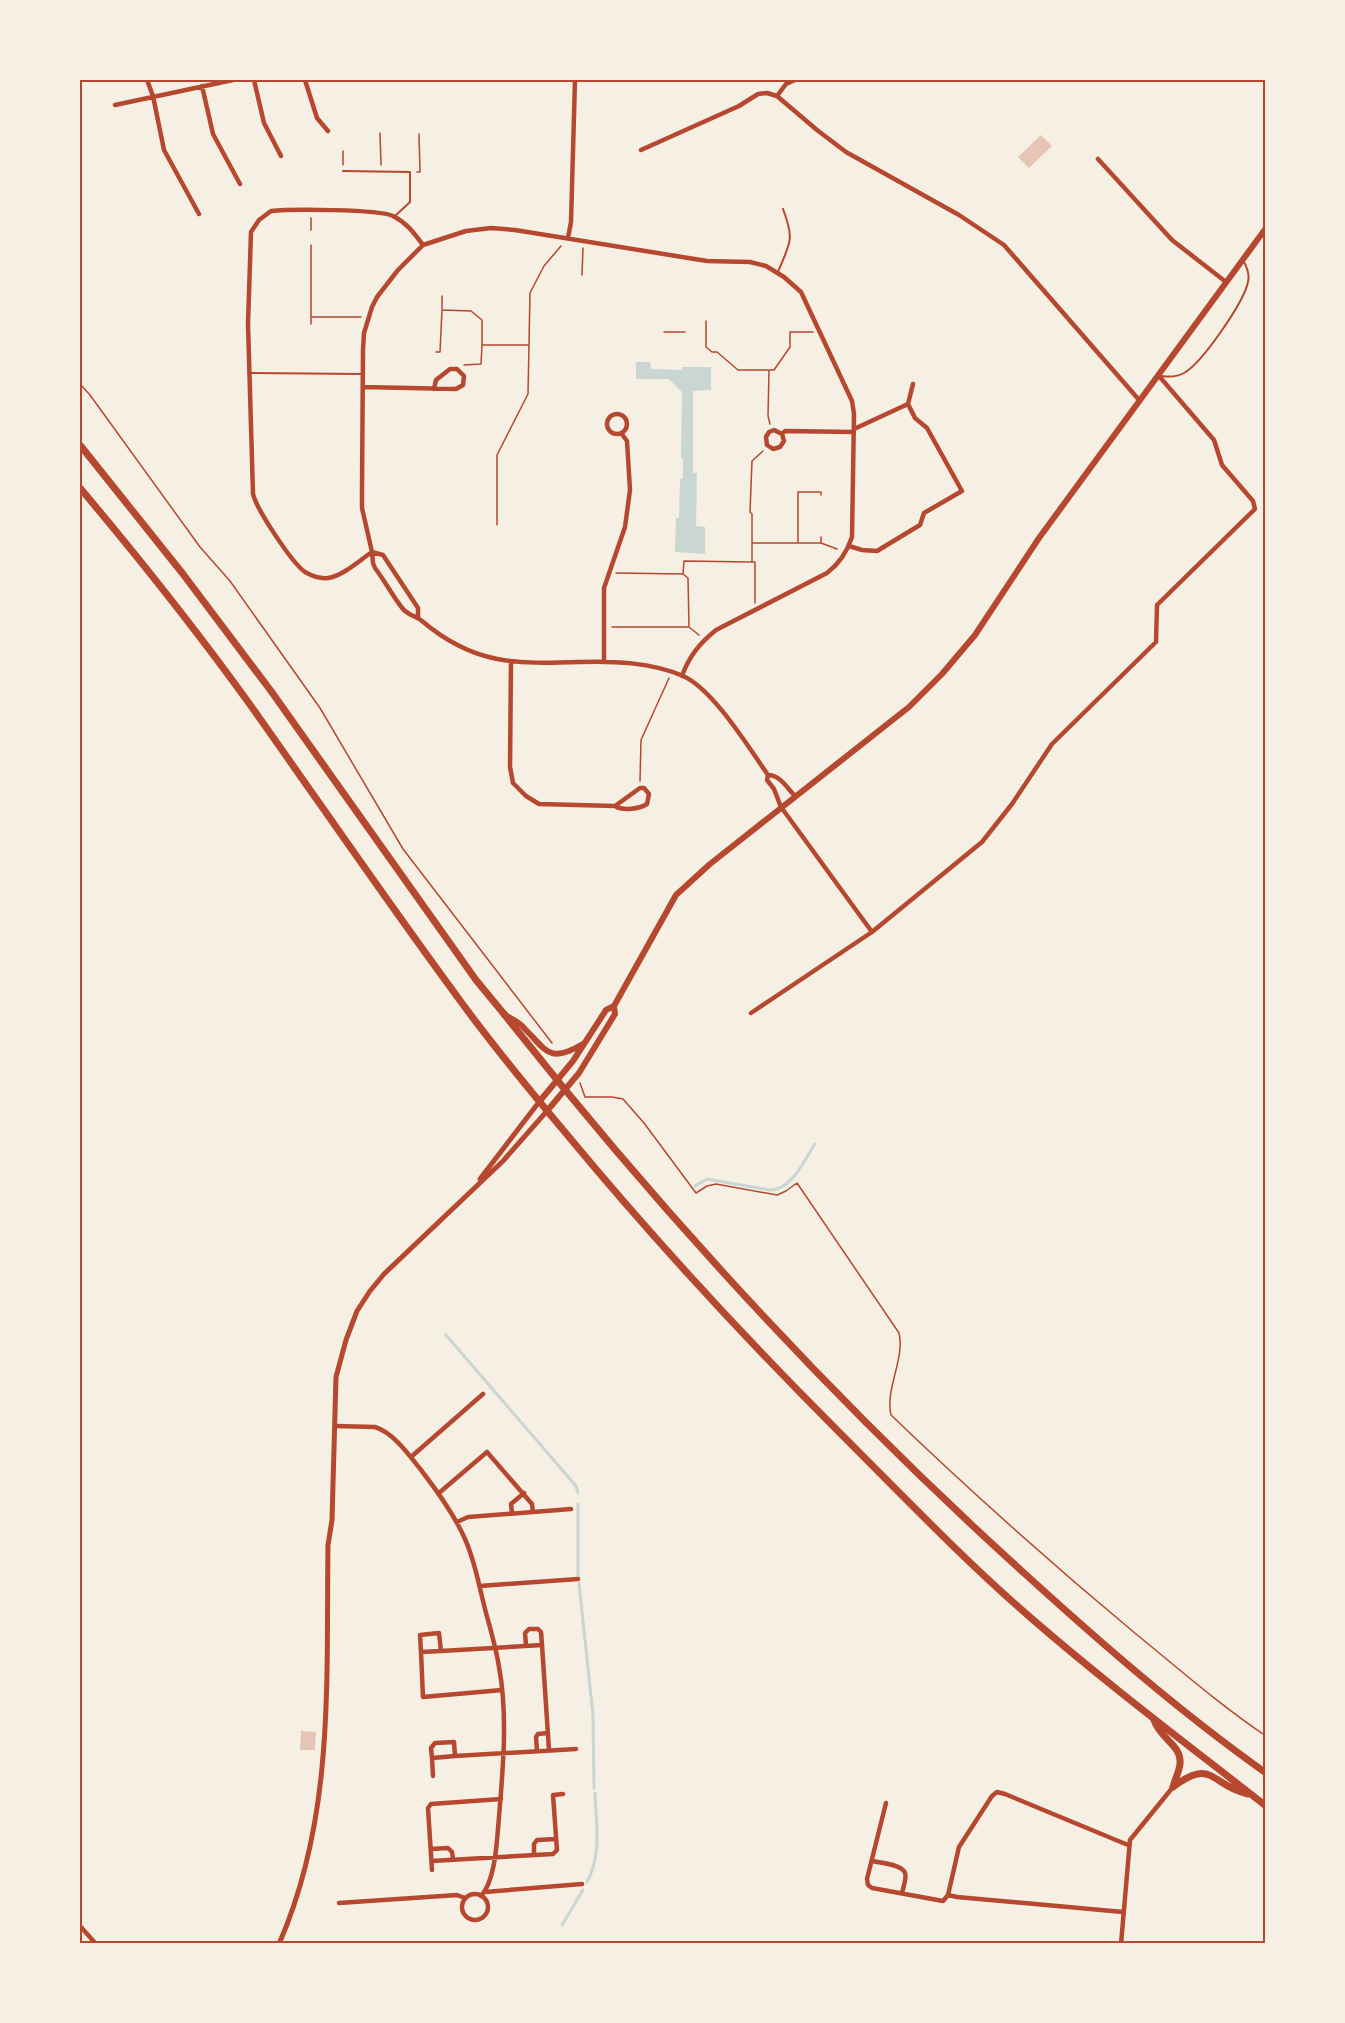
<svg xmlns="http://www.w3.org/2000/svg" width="1345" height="2023" font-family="'Public Sans',sans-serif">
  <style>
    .water { fill: #c9d6d2 }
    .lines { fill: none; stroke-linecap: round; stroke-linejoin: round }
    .stream { stroke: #c9d6d2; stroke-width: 3 }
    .building { fill: #e6c5b7 }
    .path { stroke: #b5482f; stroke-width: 1.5 }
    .service { stroke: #b5482f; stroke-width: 2 }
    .minor { stroke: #b5482f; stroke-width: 4.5 }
    .tertiary { stroke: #b5482f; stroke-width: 5 }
    .secondary { stroke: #b5482f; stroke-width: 6 }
    .primary { stroke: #b5482f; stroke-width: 7 }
    .trunk { stroke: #b5482f; stroke-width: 7 }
    .neatline { fill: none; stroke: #b5482f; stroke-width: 2 }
  </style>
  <rect width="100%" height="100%" fill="#f6efe4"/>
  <path class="water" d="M 636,362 L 650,362 L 651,369 L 682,370 L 682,367 L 711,367 L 711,390 L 693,391 L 693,473 L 697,473 L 696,526 L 705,527 L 705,554 L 675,552 L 676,518 L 679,518 L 680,479 L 683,478 L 683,459 L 681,458 L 682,392 L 669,379 L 636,379 Z"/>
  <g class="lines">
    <path class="stream" d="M 695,1186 L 707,1179 L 770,1190 C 792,1190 804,1160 815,1144
      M 446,1335 L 563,1471 L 576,1486 L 578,1493
      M 578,1576 L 578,1504
      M 579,1583 L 593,1715 L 594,1788
      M 587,1882 C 602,1855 596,1823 595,1793
      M 562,1925 L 583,1890"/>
  </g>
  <path class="building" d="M 1041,135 L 1052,146 L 1029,168 L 1018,157 Z
    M 301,1731 L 316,1732 L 315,1750 L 300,1750 Z"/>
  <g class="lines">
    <path class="path" d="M 380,133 L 381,165
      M 343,151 L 343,165
      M 417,172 L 420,172 L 419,134
      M 311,218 L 311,230
      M 80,269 L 81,292 L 80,302
      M 582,275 L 583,248
      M 442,296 L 442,309
      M 312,317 L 361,317
      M 706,321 L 706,347 L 712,352 L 717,352 L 738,370 L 769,370 L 768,416 L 770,424
      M 311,324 L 311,245
      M 80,328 L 80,338
      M 664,332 L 685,332
      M 436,352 L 440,352 L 442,310 L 471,311 L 482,320 L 482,345 L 529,345
      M 464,365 L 481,364 L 482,345
      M 770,370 L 774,370 L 790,347 L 790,332 L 813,332
      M 80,384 L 90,395 L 200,547 L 230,581 L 320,708 L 403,849 L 552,1043
      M 497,525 L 497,455 L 528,394 L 530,293 L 544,266 L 561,246
      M 798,542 L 798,492 L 821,492 L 821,495
      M 821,542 L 821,537
      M 753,543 L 821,543 L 837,549
      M 616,573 L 683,574
      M 755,603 L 755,562 L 752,562 L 752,514 L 750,512 L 752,461 L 763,451
      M 612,627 L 689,627 L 688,578 L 683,574 L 684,561 L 752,562
      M 689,627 L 699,635
      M 640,781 L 641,740 L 669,678
      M 580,1083 L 585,1097 L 612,1097 L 623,1099 L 644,1123 L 696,1193 L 707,1186 L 716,1184 L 777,1195 L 786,1191 L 797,1183 L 899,1333 C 905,1360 885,1388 891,1415 C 970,1491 1052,1564 1136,1634 C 1179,1669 1220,1705 1266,1736"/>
    <path class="service" d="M 343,171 L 410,172 L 410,202 L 394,217
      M 778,272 C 790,242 795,241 783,209
      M 250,373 L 361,374
      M 1162,376 C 1169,377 1177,377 1184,373 C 1202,363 1244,302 1248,282 C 1250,274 1247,267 1243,260"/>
    <path class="minor" d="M 147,80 L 153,96 L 164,150 L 199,214
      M 254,80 L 264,123 L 281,156
      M 305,80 L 317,118 L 328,131
      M 202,86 L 213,134 L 240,184
      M 777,96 L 786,84 L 795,80
      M 115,105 L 233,80
      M 641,150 L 739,106 L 758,94 L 767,93 L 777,96 L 817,130 L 846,152 L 959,215 L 1004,245 L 1140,401
      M 1098,159 L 1172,240 L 1226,282
      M 568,238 L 571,222 L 575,80
      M 363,387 L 456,389 L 463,385 L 464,376 L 457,369 L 450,369 L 436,380 L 434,389
      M 908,404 L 913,384
      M607 424a10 10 0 1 1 20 0a10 10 0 1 1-20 0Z
      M 782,434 L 784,441 L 780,447 L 773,449 L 767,445 L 766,437 L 769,432 L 774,430 L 782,434 L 785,431 L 854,432
      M 849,546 L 862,550 L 877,551 L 920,525 L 924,513 L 962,491 L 927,428 L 915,418 L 908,404 L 854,429
      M 372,552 C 360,560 343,576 328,578 C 320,579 312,576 305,572 C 292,563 257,510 253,494 L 248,324 L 251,232 L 259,220 L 271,211 C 290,209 378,209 393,216 C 407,223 414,233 423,245
      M 372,552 L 383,555 L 418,608 L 418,617
      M 511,662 L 510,767 L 513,783 L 526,796 L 539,804 L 615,806 C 623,811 639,809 647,804 L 649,794 L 644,788 L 640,788 L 615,806
      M 604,662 L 604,588 L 625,527 L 630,490 L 627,441 L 621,433
      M 682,676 C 689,656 700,643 716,630 L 827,573 C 839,564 847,552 852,537 L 854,414 L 852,401 L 801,292 L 784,277 L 766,266 L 750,262 L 707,261 L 515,230 L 491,228 L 466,231 L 423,245 L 398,270 L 377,297 L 372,307 L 364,333 L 363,350 L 362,488 L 362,508 L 372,552 L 373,563 L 375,568 C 385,581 393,597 403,609 C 408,615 416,616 422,621 C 474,665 515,664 580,662 C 613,661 651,662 683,676 C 713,689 749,748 768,775 L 767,780 L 774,789 L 781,807 L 872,932 L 982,842 L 1012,804 L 1052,744 L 1156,642 L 1157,605 L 1255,509 L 1253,501 L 1222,465 L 1214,440 L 1159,376
      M 768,775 C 780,775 787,788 795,796
      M 751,1013 L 872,932
      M 335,1426 L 375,1427 C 394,1433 409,1455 421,1470 C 438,1492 454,1514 465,1539 C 475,1561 479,1586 485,1609 C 490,1628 496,1647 499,1667 C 508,1714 503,1769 499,1817 C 497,1838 496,1880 481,1896
      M 411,1457 L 483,1394
      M 439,1493 L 487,1452 L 532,1504 L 533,1512
      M 512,1513 L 511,1504 L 524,1493
      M 457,1522 L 468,1517 L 571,1509
      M 480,1586 L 578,1579
      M 526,1645 L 525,1633 L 529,1629 L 538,1629 L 541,1632 L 542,1645
      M 441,1651 L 421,1652 L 420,1635 L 439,1633 L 441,1651 L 542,1645 L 549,1750
      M 421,1652 L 423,1697 L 502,1690
      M 537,1751 L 536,1737 L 538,1734 L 548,1733
      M 455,1756 L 432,1758 L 431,1748 L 435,1743 L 454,1742 L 455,1756 L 576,1749
      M 432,1758 L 433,1776
      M 886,1803 L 867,1879 L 868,1885 L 872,1888 L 943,1901 L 948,1895 L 959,1847 L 992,1796 L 997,1792 L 1005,1794 L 1128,1845
      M 431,1849 L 448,1848 L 452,1852 L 453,1859
      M 534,1855 L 534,1844 L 537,1840 L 556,1839
      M 432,1861 L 553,1854 L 557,1850 L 553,1795 L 563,1794
      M 872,1861 C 880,1863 902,1864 905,1873 C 907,1878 903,1888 902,1893
      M 432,1870 L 428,1808 L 431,1804 L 501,1799
      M 485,1892 L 582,1884
      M462 1907a13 13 0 1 1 26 0a13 13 0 1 1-26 0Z
      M 948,1895 L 957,1897 L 1123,1912
      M 339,1903 L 457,1895 L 465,1898
      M 80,1926 L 96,1944
      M 1121,1944 L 1130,1840 L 1173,1787"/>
    <path class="tertiary" d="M 480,1179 L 539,1102
      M 279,1944 C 335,1816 326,1681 328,1545 L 332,1520 L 336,1377 L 346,1340 L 357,1311 L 370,1291 L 384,1274 L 503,1161 L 547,1111"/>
    <path class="secondary" d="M 505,1015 C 512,1019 519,1022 524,1028 C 547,1051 549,1064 583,1044
      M 539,1102 L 573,1061 L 606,1010 L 614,1006 L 676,895 L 710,864 L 909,707 L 942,674 L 975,635 L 1039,538 L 1266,228
      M 547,1111 L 579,1073 L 615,1014 L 614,1006"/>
    <path class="primary" d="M 456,995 C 490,1042 527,1087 564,1131 C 650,1235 741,1334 836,1429 C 900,1493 963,1559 1031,1618 C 1107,1684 1187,1744 1266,1806
      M 504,1014 C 663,1215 834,1401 1024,1573 C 1101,1643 1180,1712 1266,1773
      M 1154,1720 C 1160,1739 1182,1745 1180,1764 C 1179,1772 1175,1779 1173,1787
      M 1173,1787 C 1213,1757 1210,1785 1248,1794"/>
    <path class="trunk" d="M 80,445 L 183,574 L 271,691 L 476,980 L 504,1014
      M 80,488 C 139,558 197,631 251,706 C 319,802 386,900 456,995"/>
  </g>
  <rect width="1345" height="2023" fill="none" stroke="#f6efe4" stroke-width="162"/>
  <rect x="81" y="81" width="1183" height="1861" class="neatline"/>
</svg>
